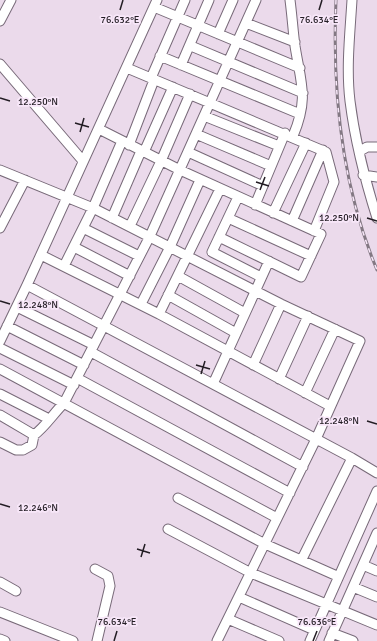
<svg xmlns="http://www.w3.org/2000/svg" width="377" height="641" font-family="Signika,sans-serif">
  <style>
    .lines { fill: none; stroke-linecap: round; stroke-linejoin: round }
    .minor-casing { stroke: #786a79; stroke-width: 11 }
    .minor { stroke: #fff; stroke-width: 9 }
    .rail-casing { stroke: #837883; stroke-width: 3 }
    .rail { stroke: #f8e7f9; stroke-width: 1.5; stroke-dasharray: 4.5; stroke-linecap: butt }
    .ticks { fill: none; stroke: #231d24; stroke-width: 1.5 }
    .ticks-label { font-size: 10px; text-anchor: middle; fill: #231d24; stroke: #f8e7f9; stroke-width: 3.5; stroke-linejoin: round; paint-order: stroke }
  </style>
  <rect width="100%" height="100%" fill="#ebdaeb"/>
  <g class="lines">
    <g class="minor-casing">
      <path id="minor" d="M 290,0 C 292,15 293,31 295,46 C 301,84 309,98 293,136
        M 352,0 C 350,33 346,68 350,101 C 355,141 365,180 377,218
        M 154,7 L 300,68
        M 0,21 L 11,0
        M 246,23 L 295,42
        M 218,34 L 233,0
        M 191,46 L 303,93
        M 160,56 L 300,114
        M 0,64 L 83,161
        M 181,65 L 209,0
        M 127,68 L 326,152 L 334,182 L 314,231
        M 151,78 L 185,0
        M 204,116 L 279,146
        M 99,129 L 180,170 L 321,234 L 301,277 L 219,237
        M 196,134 L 271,166
        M 129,145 L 154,80
        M 360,151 L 367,147 L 377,147
        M 144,152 L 173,87
        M 188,152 L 263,186
        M 0,170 L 93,208 L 281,304 L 360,341 L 316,439 L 217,641
        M 363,175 L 377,177
        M 238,197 L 212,252 L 261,277
        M 255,205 L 285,133
        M 273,213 L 306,143
        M 112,218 L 141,151
        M 228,218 L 311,256
        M 292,221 L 323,150
        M 130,226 L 161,161 L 190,94
        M 0,228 L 25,180
        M 83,228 L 139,256
        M 74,247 L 130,276
        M 41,255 L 159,314 L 330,406
        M 64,266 L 93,208 L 122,141
        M 178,276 L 245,313
        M 27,285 L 352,458 L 377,473
        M 168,295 L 236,333
        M 141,304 L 170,247 L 200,180
        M 17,307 L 94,345
        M 159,314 L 220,189
        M 7,326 L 84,365
        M 0,341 L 27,285 L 157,0
        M 0,348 L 74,385
        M 91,352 L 303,467
        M 253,365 L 281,304
        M 0,369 L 277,518
        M 77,378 L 290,493
        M 279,379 L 308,316
        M 213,384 L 269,261
        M 305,393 L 335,329
        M 0,394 L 49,419
        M 0,415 L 34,435
        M 0,442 L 16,450 L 23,450 L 32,445 L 34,435 C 45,427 53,414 64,403 L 150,236 L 256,0
        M 178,498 L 265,544 L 337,576
        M 168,529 L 251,573 L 377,625
        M 302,559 L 352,458
        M 363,565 L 377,571
        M 95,569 L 108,576 L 110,586 L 97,641
        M 0,582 L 16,591
        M 353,587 L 377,597
        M 239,597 L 314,630
        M 0,612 L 73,641
        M 228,619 L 279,641
        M 332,633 L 353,641
        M 0,639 L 5,641
        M 310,641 L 377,491
        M 329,641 L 377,533"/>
    </g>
    <use href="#minor" class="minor"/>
    <g class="rail-casing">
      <path id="rail" d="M 336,0 C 332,92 341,184 377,270"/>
    </g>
    <use href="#rail" class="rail"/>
  </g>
  <path class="ticks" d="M 120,10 L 123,0M 319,10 L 322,0M 0,98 L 10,101M 75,123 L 89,127M 80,132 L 84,118M 256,182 L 269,186M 260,190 L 265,177M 367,218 L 377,221M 0,301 L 10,304M 196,365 L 210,369M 201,374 L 205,361M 367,421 L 377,424M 0,504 L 10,507M 137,549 L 150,553M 141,557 L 145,544M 114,641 L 117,631M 313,641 L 317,631"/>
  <g class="ticks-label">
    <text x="120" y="23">76.632°E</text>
    <text x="319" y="23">76.634°E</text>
    <text x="38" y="105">12.250°N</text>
    <text x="339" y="221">12.250°N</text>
    <text x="38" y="308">12.248°N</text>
    <text x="339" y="424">12.248°N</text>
    <text x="38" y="511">12.246°N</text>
    <text x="117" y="625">76.634°E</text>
    <text x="317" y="625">76.636°E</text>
  </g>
</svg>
